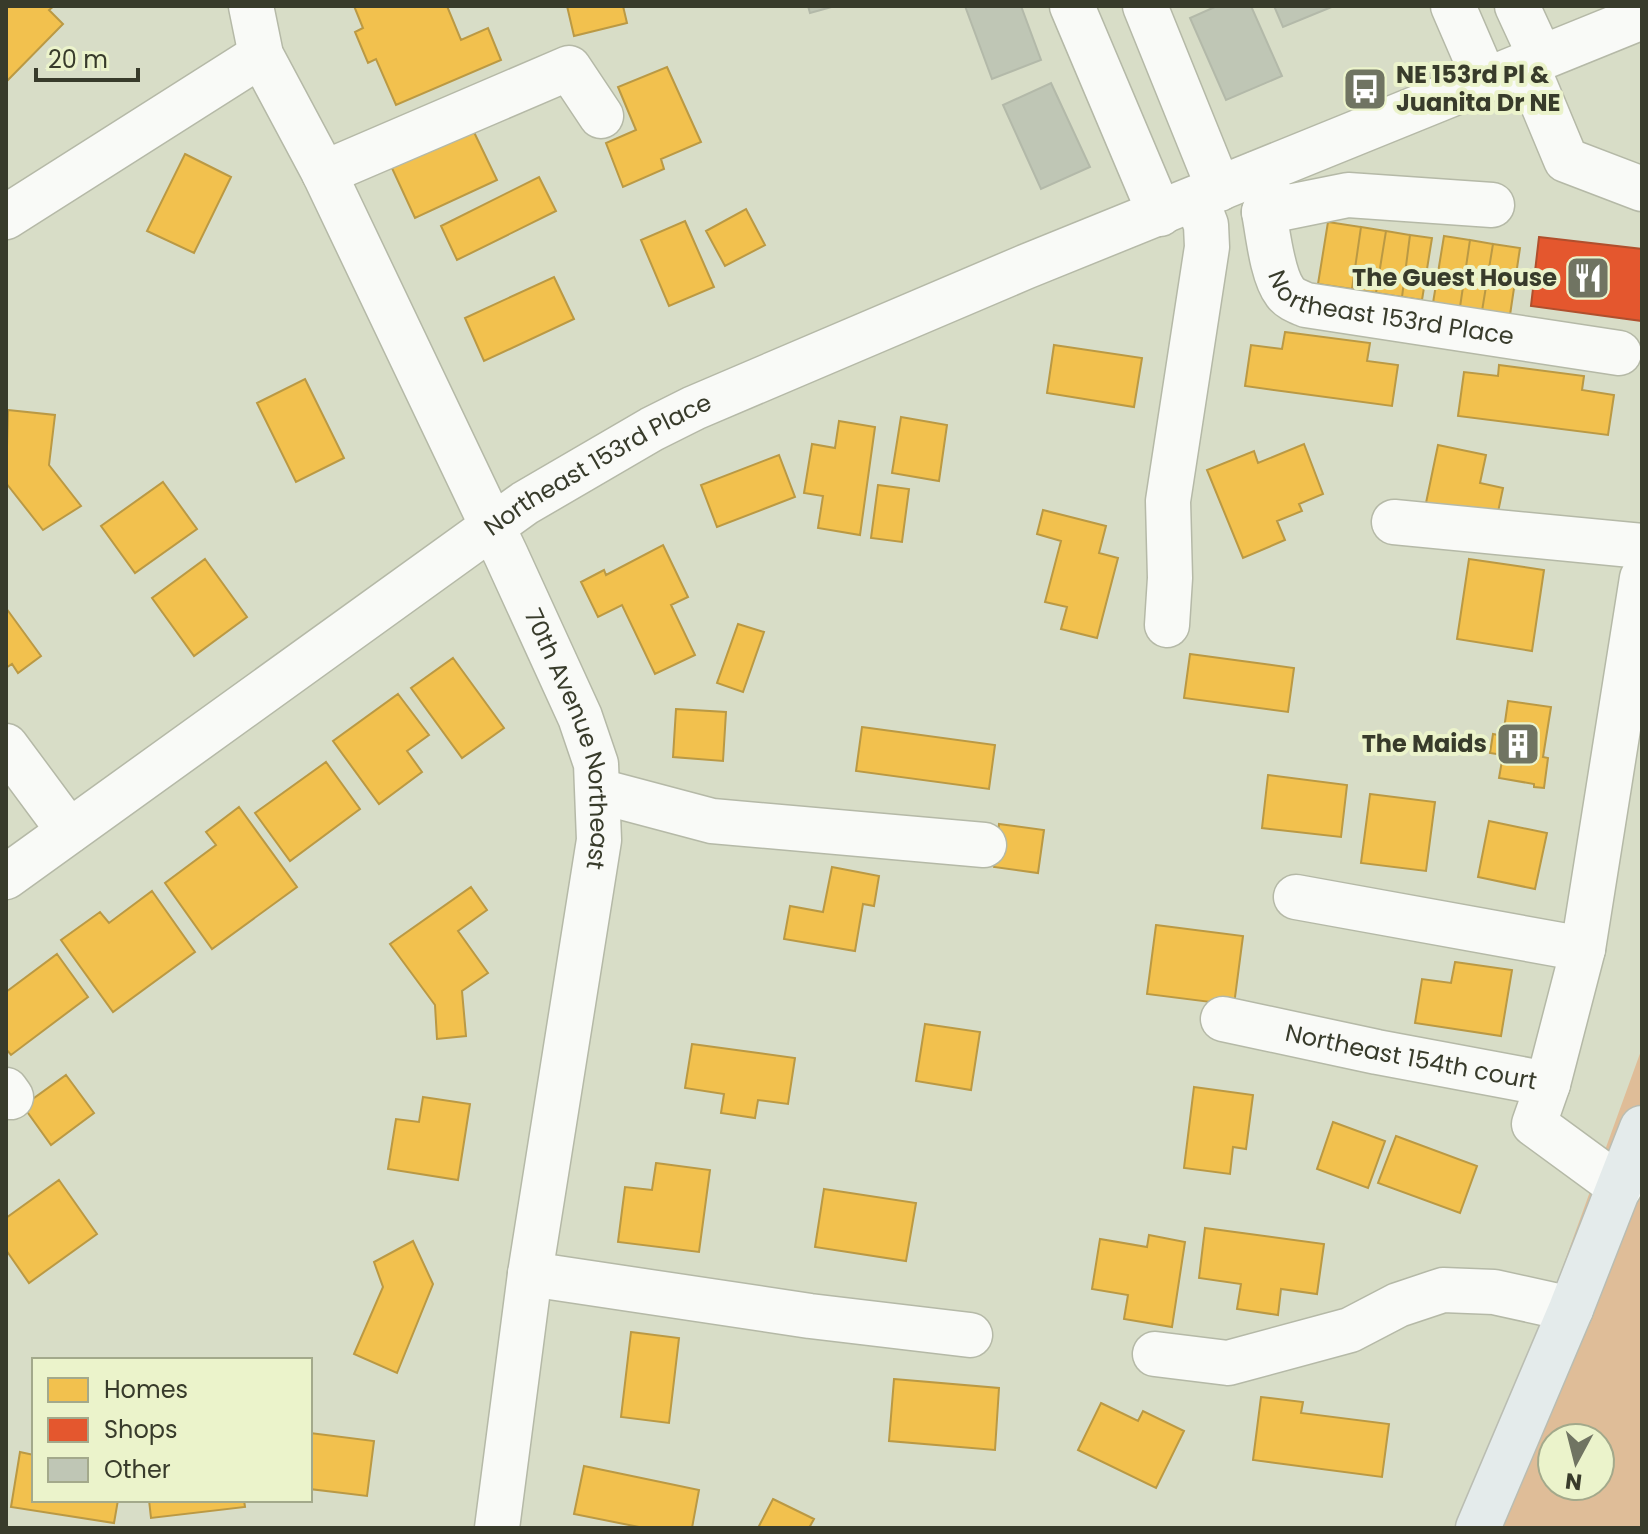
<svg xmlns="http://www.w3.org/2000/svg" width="1648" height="1534" font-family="Poppins,sans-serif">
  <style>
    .forest { fill: #dfbd98; fill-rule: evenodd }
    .homes { fill: #f2c14e; stroke: #ba9944; stroke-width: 2 }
    .shops { fill: #e4572e; stroke: #b04f2d; stroke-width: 2 }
    .building { fill: #bfc6b5; stroke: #b3b9a9; stroke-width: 2 }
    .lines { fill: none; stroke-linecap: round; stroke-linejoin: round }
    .minor-casing { stroke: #b5b9a7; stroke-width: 47 }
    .major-casing { stroke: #babdb2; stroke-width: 47 }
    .minor { stroke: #f9faf7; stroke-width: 44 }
    .major { stroke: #e4ebeb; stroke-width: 44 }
    .labels { text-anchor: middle; stroke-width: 8; stroke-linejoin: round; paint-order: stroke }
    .poi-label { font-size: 24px; font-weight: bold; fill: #383b2b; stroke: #ebf3cb; text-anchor: end }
    .street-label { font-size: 24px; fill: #383b2b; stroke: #ebf3cb }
  </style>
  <rect width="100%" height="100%" fill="#d8ddc7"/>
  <path class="forest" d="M 1642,1048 L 1642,1528 L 1462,1528 L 1550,1302 ZM 1552,1438 L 1600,1438 L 1600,1486 L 1552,1486 Z"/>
  <path class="homes" d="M 6,6 L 54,6 L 49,10 L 63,24 L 6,82 Z
    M 354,6 L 447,6 L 461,40 L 488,28 L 501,60 L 396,105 L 376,59 L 368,63 L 355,32 L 363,28 Z
    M 567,6 L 623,6 L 627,23 L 574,36 Z
    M 667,67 L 701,142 L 661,159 L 664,169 L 623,187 L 606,143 L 636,130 L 618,87 Z
    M 472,128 L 497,180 L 415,218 L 391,166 Z
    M 185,154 L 231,177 L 194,253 L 147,231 Z
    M 539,177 L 556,211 L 457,260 L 441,226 Z
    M 746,209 L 765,245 L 725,266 L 706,231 Z
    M 685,221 L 714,287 L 669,306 L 641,240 Z
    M 1328,222 L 1361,227 L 1352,289 L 1318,284 Z
    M 1361,227 L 1386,231 L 1376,293 L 1352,289 Z
    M 1386,231 L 1410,235 L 1402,297 L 1376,293 Z
    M 1410,235 L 1432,238 L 1422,300 L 1402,297 Z
    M 1444,236 L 1470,240 L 1460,307 L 1433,303 Z
    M 1470,240 L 1493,244 L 1482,311 L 1460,307 Z
    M 1493,244 L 1520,248 L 1510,315 L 1482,311 Z
    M 554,277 L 574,319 L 484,361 L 465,318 Z
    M 1285,332 L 1370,343 L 1367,361 L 1398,365 L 1392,406 L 1245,386 L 1251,345 L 1282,349 Z
    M 1054,345 L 1142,358 L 1134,407 L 1047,393 Z
    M 1499,365 L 1584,376 L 1582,390 L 1614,395 L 1608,435 L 1458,416 L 1464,372 L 1498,376 Z
    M 305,379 L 344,458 L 296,482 L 257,403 Z
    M 8,410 L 55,415 L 49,465 L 81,506 L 43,530 L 6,483 Z
    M 901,417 L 947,425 L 939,481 L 892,473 Z
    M 839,421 L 875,427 L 860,535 L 818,528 L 823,496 L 804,493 L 812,444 L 835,448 Z
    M 1304,444 L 1323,494 L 1299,504 L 1302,511 L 1277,521 L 1285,540 L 1243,558 L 1207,470 L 1254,451 L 1258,463 Z
    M 1438,445 L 1486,455 L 1480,483 L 1503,488 L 1497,517 L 1426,503 Z
    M 779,455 L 795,497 L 717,527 L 701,485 Z
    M 163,482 L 197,529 L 135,573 L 101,526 Z
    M 878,485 L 909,489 L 902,542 L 871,538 Z
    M 1043,510 L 1106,526 L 1099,553 L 1118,558 L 1097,638 L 1061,629 L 1067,607 L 1045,602 L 1061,541 L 1037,534 Z
    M 663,545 L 688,597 L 671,605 L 695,655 L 655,674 L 622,605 L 598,617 L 581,582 L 604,570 L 606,575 Z
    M 205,559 L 247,617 L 194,656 L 152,598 Z
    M 1469,559 L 1544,570 L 1532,651 L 1457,639 Z
    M 6,608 L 41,656 L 18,673 L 12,664 L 6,668 Z
    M 738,624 L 764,632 L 743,692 L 717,683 Z
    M 1190,654 L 1294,668 L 1288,712 L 1184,698 Z
    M 453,658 L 504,728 L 462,758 L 411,688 Z
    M 398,694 L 429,735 L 407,751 L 422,772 L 379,804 L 333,741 Z
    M 1508,701 L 1551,707 L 1543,757 L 1548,758 L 1544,788 L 1534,787 L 1534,784 L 1499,778 L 1503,755 L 1490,753 L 1493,734 L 1503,736 Z
    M 676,709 L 726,712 L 723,761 L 673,757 Z
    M 862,727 L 995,745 L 989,789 L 856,771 Z
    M 326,762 L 360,809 L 290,861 L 255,813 Z
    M 1268,775 L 1347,785 L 1341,837 L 1262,828 Z
    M 1370,794 L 1435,802 L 1426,871 L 1361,863 Z
    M 239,807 L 297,887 L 212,949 L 165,883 L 216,845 L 206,832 Z
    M 1489,821 L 1547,833 L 1535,889 L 1478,877 Z
    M 999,824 L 1044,830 L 1038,873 L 994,867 Z
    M 832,867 L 879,876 L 874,906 L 863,904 L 855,951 L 784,939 L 790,906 L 823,912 Z
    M 471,887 L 487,910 L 458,931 L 488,973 L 462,991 L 466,1036 L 437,1039 L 435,1005 L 390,944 Z
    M 152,891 L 195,952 L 113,1012 L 61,940 L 100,912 L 109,923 Z
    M 1156,925 L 1243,936 L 1234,1005 L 1147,994 Z
    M 57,954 L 88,997 L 11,1055 L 6,1049 L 6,992 Z
    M 1455,962 L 1512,970 L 1501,1036 L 1415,1023 L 1422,979 L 1451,983 Z
    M 925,1024 L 980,1032 L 971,1090 L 916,1081 Z
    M 692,1044 L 795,1058 L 788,1104 L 758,1100 L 755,1118 L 721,1113 L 724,1094 L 685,1088 Z
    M 66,1075 L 94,1113 L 51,1145 L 23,1106 Z
    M 1194,1087 L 1253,1095 L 1246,1149 L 1233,1147 L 1230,1174 L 1184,1168 Z
    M 423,1097 L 470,1104 L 458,1180 L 388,1169 L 396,1119 L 419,1122 Z
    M 1333,1122 L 1385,1141 L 1368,1188 L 1317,1169 Z
    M 1396,1136 L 1477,1166 L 1460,1213 L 1378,1183 Z
    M 656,1163 L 710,1170 L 699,1252 L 618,1242 L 625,1187 L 652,1190 Z
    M 59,1180 L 97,1234 L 29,1283 L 6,1250 L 6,1218 Z
    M 824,1189 L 916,1203 L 906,1261 L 815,1247 Z
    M 1205,1228 L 1324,1244 L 1317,1294 L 1281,1289 L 1278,1315 L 1237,1309 L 1241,1284 L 1199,1278 Z
    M 1149,1235 L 1185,1242 L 1172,1327 L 1124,1319 L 1128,1295 L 1092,1289 L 1100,1239 L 1147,1247 Z
    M 413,1241 L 433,1284 L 397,1373 L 354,1354 L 383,1287 L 374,1262 Z
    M 631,1332 L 679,1338 L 669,1423 L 621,1417 Z
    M 894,1379 L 999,1388 L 995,1450 L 889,1441 Z
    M 1261,1397 L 1303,1402 L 1301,1413 L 1389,1424 L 1382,1477 L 1253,1460 Z
    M 1101,1403 L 1138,1421 L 1143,1411 L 1184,1431 L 1156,1488 L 1078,1450 Z
    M 310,1433 L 374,1441 L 367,1496 L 310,1489 Z
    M 20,1452 L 34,1455 L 34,1500 L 118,1500 L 114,1523 L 11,1507 Z
    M 584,1466 L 699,1490 L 692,1528 L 644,1528 L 574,1514 Z
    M 773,1499 L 814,1519 L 809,1528 L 758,1528 Z
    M 149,1500 L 244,1500 L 245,1507 L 151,1518 Z"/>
  <path class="shops" d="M 1539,237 L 1642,249 L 1642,321 L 1531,306 Z"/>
  <path class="building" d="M 808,6 L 835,6 L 810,13 Z
    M 965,6 L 1021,6 L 1041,60 L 992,79 Z
    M 1217,6 L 1251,6 L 1282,76 L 1226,100 L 1190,18 Z
    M 1274,6 L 1334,6 L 1283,27 Z
    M 1051,83 L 1090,167 L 1041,189 L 1003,105 Z"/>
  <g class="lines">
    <g class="minor-casing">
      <g id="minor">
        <path id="s1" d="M 251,6 L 261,55 L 324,173 L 506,555 L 580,717 L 596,764 L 599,840 L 530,1274 L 497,1528"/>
        <path d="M 1072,6 L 1160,214"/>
        <path d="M 1145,6 L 1219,189"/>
        <path d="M 1453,6 L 1485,80"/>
        <path d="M 1517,6 L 1541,58"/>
        <path d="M 1526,64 L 1566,160 L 1642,189"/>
        <path d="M 324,173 L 569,68 L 601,116"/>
        <path id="s2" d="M 1258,173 L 1272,198 L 1264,212 C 1268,233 1272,275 1285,292 C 1290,299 1299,302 1306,305 L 1619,353"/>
        <path d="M 1264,212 L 1348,195 L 1492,205"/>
        <path d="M 6,217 L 261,55"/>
        <path d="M 1394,522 L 1642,546"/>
        <path d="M 1167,625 L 1170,578 L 1168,501 L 1207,247 L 1206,225 L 1196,199"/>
        <path d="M 6,746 L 69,831"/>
        <path d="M 599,791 L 712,821 L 984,845"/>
        <path id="s3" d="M 6,877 L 525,503 L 652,429 L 694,408 L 1025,267 L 1642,17"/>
        <path d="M 1296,897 L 1583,949"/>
        <path id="s4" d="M 1223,1019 L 1377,1052 L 1548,1084 L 1534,1124 L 1620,1187"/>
        <path d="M 1548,1084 L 1583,949 L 1642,578"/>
        <path d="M 6,1090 L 11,1097"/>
        <path d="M 530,1274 L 810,1316 L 970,1335"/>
        <path d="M 1155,1354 L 1228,1363 L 1350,1330 L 1398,1305 L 1443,1290 L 1494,1292 L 1571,1309"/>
      </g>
    </g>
    <g class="major-casing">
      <path id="major" d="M 1478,1528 L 1571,1309 L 1642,1128"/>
    </g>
    <use href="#minor" class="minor"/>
    <use href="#major" class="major"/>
  </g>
  <defs>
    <g id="bus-square" transform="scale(2.3)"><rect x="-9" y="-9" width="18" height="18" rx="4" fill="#707462" stroke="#ebf3cb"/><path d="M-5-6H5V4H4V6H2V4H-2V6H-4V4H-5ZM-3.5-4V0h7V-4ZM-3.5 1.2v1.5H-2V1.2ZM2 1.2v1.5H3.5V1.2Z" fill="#fff"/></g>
    <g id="restaurant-square" transform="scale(2.3)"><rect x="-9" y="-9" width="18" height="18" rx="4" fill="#707462" stroke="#ebf3cb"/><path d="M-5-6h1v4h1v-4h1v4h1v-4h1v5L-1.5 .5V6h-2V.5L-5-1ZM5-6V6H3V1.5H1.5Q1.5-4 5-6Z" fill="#fff"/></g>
    <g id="building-square" transform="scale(2.3)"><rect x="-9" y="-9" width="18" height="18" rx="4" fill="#707462" stroke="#ebf3cb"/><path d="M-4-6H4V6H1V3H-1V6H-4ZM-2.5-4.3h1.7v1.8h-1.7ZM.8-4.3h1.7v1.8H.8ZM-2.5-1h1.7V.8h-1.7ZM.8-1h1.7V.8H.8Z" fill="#fff"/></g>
  </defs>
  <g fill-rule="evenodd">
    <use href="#bus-square" x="1365" y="89"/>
    <use href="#restaurant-square" x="1588" y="278"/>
    <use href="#building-square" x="1518" y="744"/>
  </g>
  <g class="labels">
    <g class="poi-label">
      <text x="1396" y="83" text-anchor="start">NE 153rd Pl &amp;<tspan x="1396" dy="28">Juanita Dr NE</tspan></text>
      <text x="1557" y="286">The Guest House</text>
      <text x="1487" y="752">The Maids</text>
    </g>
    <g class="street-label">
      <text dy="8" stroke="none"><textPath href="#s2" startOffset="234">Northeast 153rd Place</textPath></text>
      <text dy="8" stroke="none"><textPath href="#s3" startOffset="722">Northeast 153rd Place</textPath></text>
      <text dy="8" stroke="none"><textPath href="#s1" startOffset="804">70th Avenue Northeast</textPath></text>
      <text dy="8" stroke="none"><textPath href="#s4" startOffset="192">Northeast 154th court</textPath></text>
    </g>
  </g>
  <rect width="1648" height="1534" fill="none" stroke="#383b2b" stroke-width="16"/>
  <rect x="32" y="1358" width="280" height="144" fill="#ebf3cb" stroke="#a3a98b" stroke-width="2"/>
  <rect x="48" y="1378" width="40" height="24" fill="#f2c14e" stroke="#a3a98b" stroke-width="2"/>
  <text x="104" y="1398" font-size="24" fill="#383b2b">Homes</text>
  <rect x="48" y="1418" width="40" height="24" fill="#e4572e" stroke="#a3a98b" stroke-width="2"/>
  <text x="104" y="1438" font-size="24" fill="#383b2b">Shops</text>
  <rect x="48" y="1458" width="40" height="24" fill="#bfc6b5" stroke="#a3a98b" stroke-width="2"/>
  <text x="104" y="1478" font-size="24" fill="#383b2b">Other</text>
  <g transform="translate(1576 1462) rotate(187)"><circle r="38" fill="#ebf3cb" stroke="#a3a98b" stroke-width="2"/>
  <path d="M0-6L14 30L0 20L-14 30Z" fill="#707462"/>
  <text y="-12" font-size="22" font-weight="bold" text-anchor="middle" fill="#383b2b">N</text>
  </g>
  <path d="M36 68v12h102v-12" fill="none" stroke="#383b2b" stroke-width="4"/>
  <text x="48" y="68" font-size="24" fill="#383b2b" stroke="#ebf3cb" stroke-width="6" paint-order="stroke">20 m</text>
</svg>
